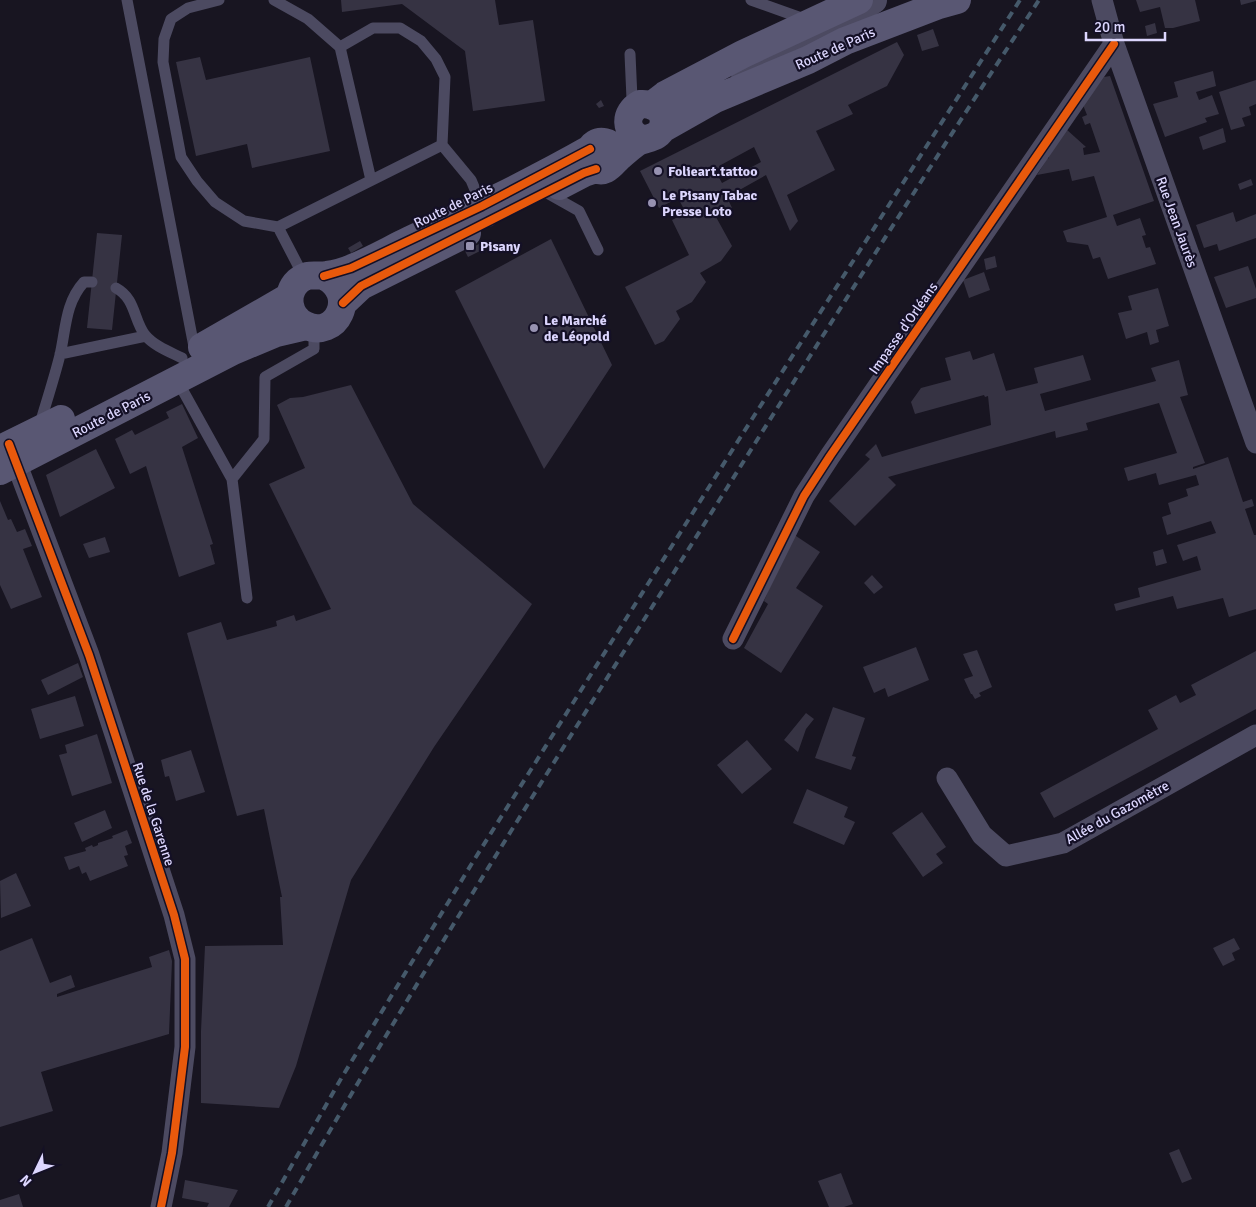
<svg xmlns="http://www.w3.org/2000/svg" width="1256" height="1207" font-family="Signika,sans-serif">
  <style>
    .building { fill: #363343; fill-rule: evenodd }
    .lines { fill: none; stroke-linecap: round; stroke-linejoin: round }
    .service { stroke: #4c4a61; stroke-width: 11 }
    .minor { stroke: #4c4a61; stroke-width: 21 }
    .tertiary { stroke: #4c4a61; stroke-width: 28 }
    .secondary { stroke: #595773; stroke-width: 28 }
    .rail { stroke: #45596a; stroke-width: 4; stroke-dasharray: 8 6; stroke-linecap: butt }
    .cycleway-casing { stroke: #141026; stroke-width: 11 }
    .cycleway { stroke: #e8590c; stroke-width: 8 }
    .poi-dot { fill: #9792b1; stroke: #141026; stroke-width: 2 }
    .labels { text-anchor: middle; stroke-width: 4.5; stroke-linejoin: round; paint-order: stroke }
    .street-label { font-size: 14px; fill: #dcd6fe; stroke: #141026 }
    .poi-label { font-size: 14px; font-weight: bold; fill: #dcd6fe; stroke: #141026; text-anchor: start }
  </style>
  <rect width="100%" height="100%" fill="#181521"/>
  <path class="building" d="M 341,0 L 495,0 L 499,25 L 533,20 L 545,101 L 473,111 L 465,51 L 402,4 L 342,12 Z
    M 1136,0 L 1195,0 L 1200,21 L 1173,28 L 1165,28 L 1160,7 L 1140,12 Z
    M 1240,0 L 1256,0 L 1256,1 L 1241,5 Z
    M 1155,23 L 1157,33 L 1147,36 L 1145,26 Z
    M 933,29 L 939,46 L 922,51 L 917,35 Z
    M 897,42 L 904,55 L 887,86 L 848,105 L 853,114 L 816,131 L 835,170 L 787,195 L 798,221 L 790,231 L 766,175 L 727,197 L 732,208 L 716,217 L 732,246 L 721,261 L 700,273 L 706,282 L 692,302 L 676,311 L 680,319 L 664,341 L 655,345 L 625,287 L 689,255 L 672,220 L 686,213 L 678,198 L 659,208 L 640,171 ZM 754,147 L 761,162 L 722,183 L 716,172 L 720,170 L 719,166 Z
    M 200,57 L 206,80 L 310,57 L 330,151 L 252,168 L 247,144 L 196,156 L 176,62 Z
    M 1213,71 L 1216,86 L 1196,92 L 1199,100 L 1212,95 L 1219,114 L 1205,118 L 1207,122 L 1165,137 L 1153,104 L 1178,97 L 1174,82 Z
    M 1110,76 L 1154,201 L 1113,215 L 1117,226 L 1140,218 L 1146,235 L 1142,236 L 1146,248 L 1150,247 L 1156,264 L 1108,279 L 1100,257 L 1093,259 L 1088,245 L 1067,242 L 1063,231 L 1107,217 L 1094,176 L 1072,181 L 1069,169 L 1037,175 L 1047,159 L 1049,158 L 1049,156 L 1066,129 L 1086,147 L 1083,148 L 1084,155 L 1100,152 L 1090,123 L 1085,125 L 1082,117 L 1087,115 L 1083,105 L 1104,77 Z
    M 1256,80 L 1256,104 L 1249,107 L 1251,115 L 1242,118 L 1245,126 L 1231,130 L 1219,92 Z
    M 601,100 L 604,106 L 599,108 L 596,104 Z
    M 1223,128 L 1226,142 L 1203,150 L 1199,137 Z
    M 1251,179 L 1253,185 L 1240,190 L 1238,184 Z
    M 1233,212 L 1236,222 L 1256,214 L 1256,238 L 1219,251 L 1217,244 L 1204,248 L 1196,225 Z
    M 97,233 L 122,235 L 112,330 L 87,328 Z
    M 551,239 L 612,365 L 544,469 L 455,291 Z
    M 360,241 L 363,246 L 351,253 L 348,248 Z
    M 479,244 L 482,250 L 468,257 L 465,251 Z
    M 995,256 L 997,267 L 986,270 L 984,259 Z
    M 1248,266 L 1256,289 L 1256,298 L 1226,308 L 1214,277 Z
    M 984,272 L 990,290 L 969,298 L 963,280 Z
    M 1158,288 L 1169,326 L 1156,330 L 1159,342 L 1150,345 L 1147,332 L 1126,339 L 1118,313 L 1132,310 L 1128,296 Z
    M 970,351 L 973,360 L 994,353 L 1006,391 L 1038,383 L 1034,368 L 1083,355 L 1091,380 L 1040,394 L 1045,411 L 1156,381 L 1151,368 L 1179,360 L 1188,395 L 1180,397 L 1205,463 L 1193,467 L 1193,469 L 1228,457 L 1243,502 L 1252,499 L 1254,506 L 1245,509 L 1254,535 L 1256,535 L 1256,609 L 1229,617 L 1223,598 L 1177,609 L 1173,596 L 1116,611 L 1114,604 L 1140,597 L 1138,588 L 1201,570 L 1197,556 L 1183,561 L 1177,545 L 1216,533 L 1211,521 L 1167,535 L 1162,517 L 1171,514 L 1168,503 L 1188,496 L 1186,489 L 1199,485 L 1196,475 L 1159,485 L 1156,473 L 1128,481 L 1124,468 L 1177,453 L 1159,403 L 1086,423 L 1088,430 L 1056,438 L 1055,431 L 888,477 L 896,485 L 855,526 L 829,501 L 870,459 L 865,455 L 876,444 L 882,457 L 991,425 L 988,396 L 985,397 L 984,395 L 915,414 L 911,402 L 921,388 L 951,380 L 945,358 Z
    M 351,385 L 413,504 L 532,604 L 434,747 L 351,880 L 296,1066 L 279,1108 L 201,1103 L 201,1031 L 205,946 L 283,945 L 280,897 L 282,897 L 264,809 L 237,816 L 187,633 L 221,622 L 227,640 L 277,626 L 276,621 L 294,615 L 296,621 L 331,609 L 269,484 L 305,468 L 277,405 L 290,398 L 303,397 Z
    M 182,404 L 198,438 L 182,447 L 213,544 L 210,545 L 215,564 L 179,577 L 146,466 L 130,474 L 115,439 L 132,430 L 135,435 L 169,418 L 166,412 Z
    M 96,449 L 115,488 L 60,517 L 46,475 Z
    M 0,501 L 8,520 L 11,519 L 17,532 L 25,529 L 32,546 L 23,549 L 42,597 L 11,609 L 0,585 Z
    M 793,534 L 820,552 L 796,588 L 823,606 L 781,673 L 744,648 L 768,604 L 764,601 L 769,589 Z
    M 105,537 L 110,552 L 89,558 L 83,544 Z
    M 1163,549 L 1167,563 L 1156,566 L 1153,552 Z
    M 872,575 L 883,587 L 874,594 L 864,583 Z
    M 916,647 L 929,680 L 888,697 L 885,688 L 874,693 L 863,667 Z
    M 977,650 L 992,687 L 979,693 L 981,696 L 975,699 L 972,694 L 971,694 L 964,679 L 973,676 L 963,654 Z
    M 1256,651 L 1256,709 L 1054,818 L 1040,793 L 1158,729 L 1148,710 L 1176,695 L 1180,703 L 1196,695 L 1191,685 Z
    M 78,663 L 83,677 L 48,695 L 41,680 Z
    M 75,696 L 84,726 L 40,739 L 31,709 Z
    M 833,707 L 865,718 L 852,756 L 856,757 L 851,770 L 815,758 Z
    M 806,713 L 814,719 L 806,729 L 798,752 L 784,740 Z
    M 97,734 L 112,783 L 72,796 L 59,755 L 67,753 L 65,745 Z
    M 747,740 L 772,769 L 742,794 L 717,765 Z
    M 191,750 L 205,792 L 176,801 L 169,776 L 165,777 L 161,760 Z
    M 807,789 L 848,807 L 844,817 L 855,822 L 844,845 L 793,823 Z
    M 105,810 L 112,828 L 82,842 L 74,823 Z
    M 922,812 L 946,847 L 936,854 L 943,863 L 923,877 L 892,833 Z
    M 127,830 L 132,843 L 125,846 L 128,855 L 124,856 L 128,866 L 90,881 L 86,872 L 82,874 L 79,866 L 69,870 L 64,857 L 86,851 L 85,848 L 92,845 L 93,847 L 96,846 L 98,845 L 98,843 L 113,838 L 112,836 Z
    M 16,873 L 31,906 L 1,918 L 0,881 Z
    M 32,938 L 50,983 L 71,975 L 75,987 L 57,994 L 57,997 L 152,967 L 149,957 L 169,950 L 172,961 L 169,1034 L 41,1072 L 53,1111 L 0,1127 L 0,951 Z
    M 1234,938 L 1240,949 L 1232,953 L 1235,960 L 1223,966 L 1213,948 Z
    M 1179,1149 L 1192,1179 L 1182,1183 L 1169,1153 Z
    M 841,1173 L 853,1204 L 844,1207 L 829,1207 L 818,1181 Z
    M 185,1180 L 238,1190 L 229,1207 L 207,1207 L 209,1203 L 182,1198 Z
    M 19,1194 L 23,1207 L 0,1207 L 0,1200 Z"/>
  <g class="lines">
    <path class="service" d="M 127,0 L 195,352
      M 219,0 L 188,8 L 171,19 L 164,39 L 163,62 L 181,157 L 197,181 L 215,202 L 244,221 L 278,227
      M 274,0 L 308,19 L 340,47
      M 751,0 L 807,20
      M 630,54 L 632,99 L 635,106
      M 371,180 L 340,47 L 373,28 L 400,28 L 421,41 L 436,59 L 445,77 L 442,145
      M 547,193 L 579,211 L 598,250
      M 304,277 L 278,227 L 442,145 L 471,180 L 482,206 L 490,221
      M 116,288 C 136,299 133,319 145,335 C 154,346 170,352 182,358
      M 60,354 L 146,336
      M 177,380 L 232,479 L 247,598
      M 39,427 C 46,403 54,379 60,355 C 66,329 65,303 84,282 L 92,282
      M 232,479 L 264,439 L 265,377 L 314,349 L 314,328"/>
    <path class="minor" d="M 1102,0 L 1114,44 L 1256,443
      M 11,449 L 89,655 L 174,915 L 185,959 L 185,1047 L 172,1153 L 161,1207
      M 733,639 L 804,496 L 830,456 L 1114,44
      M 947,778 L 982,835 L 1006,856 L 1063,843 L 1256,735"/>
    <path class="tertiary" d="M 745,79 L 778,57 L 807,43 L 873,0"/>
    <path class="secondary" d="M 652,105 L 665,95 L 743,54 L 859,0
      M 662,129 L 715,99 L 808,60 L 845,41 L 939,5 L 957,0
      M 616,160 C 619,140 592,135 589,153 C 588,158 590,164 594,167 C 604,176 612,164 618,158 C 624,153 629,148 636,143 C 645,137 659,140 663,126 C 667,111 653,103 640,104 C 624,113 624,132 642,139
      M 559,186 L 584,173 L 596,169
      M 324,276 C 360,294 336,341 305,325 C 288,317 284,294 298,281 C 309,272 315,277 327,275 C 335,274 345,271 352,268 C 372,260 391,249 410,240 C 471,211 532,182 590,149
      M 343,303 L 361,286 L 467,233
      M 202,347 L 289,297
      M 0,449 L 61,419
      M 0,471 L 233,351 L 276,333 L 306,326"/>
    <path class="rail" d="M 268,1207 L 342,1077 L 474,860 L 738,441 L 1020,0
      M 286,1207 C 406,996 536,790 666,585 C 789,389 912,193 1039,0"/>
    <g class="cycleway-casing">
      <path id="cycleway" d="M 324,276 L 351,268 L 482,206 L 590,149
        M 343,303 L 361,286 L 584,173 L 596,169
        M 9,444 L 89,655 L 174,915 L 185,959 L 185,1047 L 172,1153 L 161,1207
        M 733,639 L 804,496 L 830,456 L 1114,44"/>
    </g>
    <use href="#cycleway" class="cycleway"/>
  </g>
  <g class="poi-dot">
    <circle cx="658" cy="171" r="5"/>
    <circle cx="652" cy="203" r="5"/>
    <rect x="465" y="241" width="10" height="10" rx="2.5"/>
    <circle cx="534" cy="328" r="5"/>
  </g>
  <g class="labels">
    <g class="street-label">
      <text transform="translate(835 48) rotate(-24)" y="5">Route de Paris</text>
      <text transform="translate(453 205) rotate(-26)" y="5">Route de Paris</text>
      <text transform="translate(1177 222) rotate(70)" y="5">Rue Jean Jaurès</text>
      <text transform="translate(903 328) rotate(-55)" y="5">Impasse d'Orléans</text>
      <text transform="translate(111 414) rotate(-27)" y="5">Route de Paris</text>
      <text transform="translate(1117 812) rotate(-29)" y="5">Allée du Gazomètre</text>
      <text transform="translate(154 814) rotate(72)" y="5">Rue de la Garenne</text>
    </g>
    <g class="poi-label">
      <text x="668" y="176">Folieart.tattoo</text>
      <text x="662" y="200">Le Pisany Tabac<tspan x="662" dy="16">Presse Loto</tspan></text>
      <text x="480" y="251">Pisany</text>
      <text x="544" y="325">Le Marché<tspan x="544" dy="16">de Léopold</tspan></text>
    </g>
  </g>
  <g transform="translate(35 1172) rotate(227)" stroke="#141026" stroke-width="4" paint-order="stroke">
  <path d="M0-4L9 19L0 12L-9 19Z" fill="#dcd6fe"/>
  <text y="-8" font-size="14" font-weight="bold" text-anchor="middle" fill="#dcd6fe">N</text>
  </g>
  <path d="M1086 32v8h79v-8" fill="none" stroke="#dcd6fe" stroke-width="2.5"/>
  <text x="1094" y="32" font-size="15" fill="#dcd6fe" stroke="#141026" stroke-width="4" paint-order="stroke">20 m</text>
</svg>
